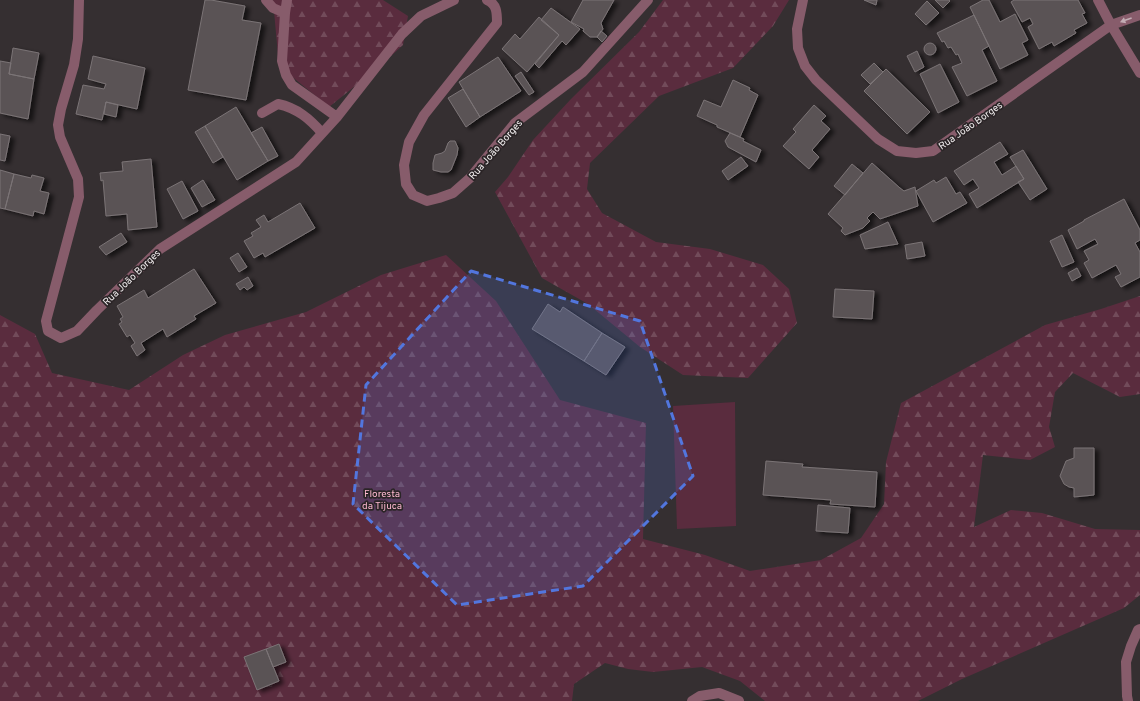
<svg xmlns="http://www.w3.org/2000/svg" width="1140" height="701" font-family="Overpass,sans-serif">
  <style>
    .forest { fill: url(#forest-firs) }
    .pitch { fill: #5a2c3e }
    .building { fill: #5a5355; stroke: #7b7476; filter: url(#shadow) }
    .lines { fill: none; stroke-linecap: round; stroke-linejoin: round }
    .minor { stroke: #875c6b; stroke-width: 10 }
    .oneway { fill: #c2adb4 }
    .marked { fill: #5276de; fill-opacity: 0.2; stroke: #5276de; stroke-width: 3; stroke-dasharray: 8 5; stroke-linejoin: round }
    .labels { text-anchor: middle; stroke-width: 3.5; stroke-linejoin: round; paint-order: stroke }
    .street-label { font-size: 10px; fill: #f3eff0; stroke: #2b2527 }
    .park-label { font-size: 10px; fill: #fcb8cf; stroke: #2b2527 }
  </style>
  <defs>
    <pattern id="forest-firs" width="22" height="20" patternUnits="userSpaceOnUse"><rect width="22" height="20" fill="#5a2c3e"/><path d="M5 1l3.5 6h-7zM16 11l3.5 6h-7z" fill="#724b5a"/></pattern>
    <filter id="shadow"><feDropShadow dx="4.5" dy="2.5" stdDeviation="2" flood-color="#0009"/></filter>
  </defs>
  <rect width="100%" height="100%" fill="#352f31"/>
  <path class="forest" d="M 273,0 L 383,0 L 408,16 L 403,45 L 380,66 L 329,107 L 279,66 Z
    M 663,0 L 789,0 L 773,26 L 733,68 L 659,96 L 590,163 L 587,189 L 602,213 L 656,242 L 710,249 L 763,265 L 789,289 L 797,323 L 748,378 L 683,375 L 640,347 L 588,304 L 542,278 L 495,192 L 508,177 L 533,140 L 571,99 L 639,32 Z
    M 446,255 L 496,301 L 560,400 L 646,423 L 643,539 L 705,555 L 750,571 L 821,560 L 861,538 L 884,504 L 886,462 L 901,403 L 1045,325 L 1101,309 L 1140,296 L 1140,394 L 1120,397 L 1073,373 L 1055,392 L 1049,427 L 1055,447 L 1030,460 L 983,455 L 974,527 L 1011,510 L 1042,513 L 1095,529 L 1140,530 L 1140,595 L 1124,608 L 962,679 L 918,701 L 765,701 L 740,681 L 702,667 L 653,672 L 628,669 L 605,663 L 574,684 L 572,701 L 0,701 L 0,315 L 35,334 L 52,373 L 129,390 L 183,355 L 225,335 L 306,312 L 381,275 Z"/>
  <path class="pitch" d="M 735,402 L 736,526 L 677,529 L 673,406 Z"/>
  <path class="building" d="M 205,0 L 211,0 L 245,6 L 242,20 L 261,23 L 246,100 L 188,90 Z
    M 583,0 L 614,0 L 601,23 L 603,29 L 597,37 L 590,37 L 583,31 L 584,29 L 571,22 Z
    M 864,0 L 877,0 L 876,5 Z
    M 935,0 L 949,0 L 950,1 L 943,8 Z
    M 983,0 L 989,0 L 1000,22 L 1015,14 L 1028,40 L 1022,43 L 1028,55 L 1000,69 L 970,7 Z
    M 1014,0 L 1078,0 L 1085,13 L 1082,14 L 1087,23 L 1074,30 L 1076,33 L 1054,46 L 1052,42 L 1039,49 L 1028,27 L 1033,24 L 1030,18 L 1022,22 L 1011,2 Z
    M 927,1 L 939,13 L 926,25 L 915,14 Z
    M 551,8 L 580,29 L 566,45 L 562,41 L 539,68 L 535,64 L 559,35 L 541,20 Z
    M 974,15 L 989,46 L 982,50 L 997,81 L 967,96 L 952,67 L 962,63 L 958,54 L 956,55 L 951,47 L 948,48 L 944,41 L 942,42 L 937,33 Z
    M 539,17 L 559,35 L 527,72 L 502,49 L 515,34 L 520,39 Z
    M 601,31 L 607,36 L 602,42 L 597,37 Z
    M924 49a6 6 0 1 1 12 0a6 6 0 1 1-12 0Z
    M 13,48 L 39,53 L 34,79 L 9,74 Z
    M 917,51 L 924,67 L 915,72 L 907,56 Z
    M 93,56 L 145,68 L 137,109 L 106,102 L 102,120 L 76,114 L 83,85 L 104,89 L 106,84 L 88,79 Z
    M 498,57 L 521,91 L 480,117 L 459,82 Z
    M 0,61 L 11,63 L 9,74 L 34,79 L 28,119 L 0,113 Z
    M 874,63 L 883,72 L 870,84 L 861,75 Z
    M 940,64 L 959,102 L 938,113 L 920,74 Z
    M 886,69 L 930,112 L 907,134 L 864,91 Z
    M 521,72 L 534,92 L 529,95 L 515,76 Z
    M 733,80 L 750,88 L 749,90 L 758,95 L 740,137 L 717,127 L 717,125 L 697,116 L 704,100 L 721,107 Z
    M 463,89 L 480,117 L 466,127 L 448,98 Z
    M 106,102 L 118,105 L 116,117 L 104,114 Z
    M 814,105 L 826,116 L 821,121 L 830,129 L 812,150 L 819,157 L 809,169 L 783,146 L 796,132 L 793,129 Z
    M 236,107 L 268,161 L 237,180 L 205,126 Z
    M 205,126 L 223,157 L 213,163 L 195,132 Z
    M 262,127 L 278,156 L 268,161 L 251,133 Z
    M 730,133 L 744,139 L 743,141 L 761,150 L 756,162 L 728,147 L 725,141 Z
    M 0,134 L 10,136 L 5,161 L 0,160 Z
    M 450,141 L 455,141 L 458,148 L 457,155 L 451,170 L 448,172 L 441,172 L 433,170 L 433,163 L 435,155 L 442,153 L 445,151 L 448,143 Z
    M 1000,142 L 1008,154 L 994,162 L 1002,175 L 1016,166 L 1024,179 L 977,208 L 969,194 L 979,188 L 973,179 L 964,185 L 954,171 Z
    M 1023,150 L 1047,189 L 1030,200 L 1018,182 L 1024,179 L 1010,157 Z
    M 741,157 L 748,166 L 728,180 L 722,171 Z
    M 151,159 L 157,227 L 128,230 L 127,214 L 106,216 L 103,180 L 101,181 L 100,173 L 123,171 L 122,162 Z
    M 872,163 L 900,188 L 904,191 L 915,187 L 918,206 L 880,219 L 873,212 L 867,218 L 870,221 L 863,228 L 845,235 L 841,231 L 843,228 L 828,214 Z
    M 852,164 L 863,173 L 845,195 L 834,186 Z
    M 0,170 L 14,174 L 5,209 L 0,208 Z
    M 14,174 L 31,178 L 32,175 L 44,178 L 40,191 L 49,193 L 44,214 L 34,211 L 33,216 L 5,209 Z
    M 946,177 L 956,194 L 960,192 L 967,203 L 933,222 L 916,191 L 934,180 L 936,183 Z
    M 203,180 L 215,200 L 202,207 L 191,188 Z
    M 182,181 L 198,211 L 183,219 L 167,189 Z
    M 1124,199 L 1140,230 L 1140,240 L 1135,243 L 1140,252 L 1140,277 L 1121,287 L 1115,277 L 1121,274 L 1116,265 L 1092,278 L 1084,263 L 1089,260 L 1084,251 L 1098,244 L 1095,239 L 1077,249 L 1068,230 L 1084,221 L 1084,220 Z
    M 300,203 L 315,228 L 265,257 L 263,253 L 254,258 L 244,241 L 253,236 L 251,233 L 261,227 L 256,220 L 264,215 L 268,222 Z
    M 888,222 L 898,244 L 865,249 L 860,235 Z
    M 121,233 L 127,242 L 106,255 L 99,247 Z
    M 1062,235 L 1074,262 L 1062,267 L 1050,241 Z
    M 922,242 L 925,256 L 907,259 L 905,245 Z
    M 238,253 L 247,267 L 239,272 L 230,258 Z
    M 1077,268 L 1081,276 L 1072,281 L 1068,273 Z
    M 194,269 L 216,303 L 194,316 L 196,319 L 167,337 L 163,329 L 141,343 L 145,350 L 137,356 L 131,346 L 135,343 L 130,335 L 127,337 L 119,324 L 122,322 L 120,319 L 123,317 L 117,306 L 144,290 L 148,298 Z
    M 248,277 L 253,286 L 247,290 L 244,287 L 240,290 L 236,284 Z
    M 835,289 L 874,291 L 872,319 L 833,317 Z
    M 548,304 L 560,312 L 563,307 L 602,333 L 584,361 L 532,329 Z
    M 602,333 L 625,347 L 606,375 L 584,361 Z
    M 1074,448 L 1094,448 L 1094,495 L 1074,497 L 1074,488 L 1069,487 L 1064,484 L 1060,476 L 1066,461 L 1074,458 Z
    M 766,461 L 803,464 L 802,467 L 877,472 L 875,507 L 830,504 L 831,500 L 763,495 Z
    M 818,505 L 850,508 L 848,533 L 816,531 Z
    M 279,644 L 286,662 L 273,667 L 266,649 Z
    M 266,649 L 279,681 L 257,690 L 244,657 Z"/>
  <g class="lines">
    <path class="minor" d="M 79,0 L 78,39 L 74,65 L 61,109 L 58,125 L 60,137 L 78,179 L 79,197 L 46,321 L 48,331 L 61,338 L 77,331 L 97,310 L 160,249 L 296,162 L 337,117 L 402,34 L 421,16 L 454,0
      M 266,0 L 273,8 L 285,13
      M 287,0 L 285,13 L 282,61 L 286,75 L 292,85 L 337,117
      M 487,0 C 497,4 497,13 497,23 L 424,115 L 409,142 L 404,165 L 406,184 L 413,195 L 427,201 L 439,198 L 453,193 L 470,178 L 515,123 L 583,72 L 648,0
      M 803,0 L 797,29 L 798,48 L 805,66 L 816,80 L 878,139 L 897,151 L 916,153 L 933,151 L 1111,25 L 1140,15
      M 1098,0 L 1111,25 L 1140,73
      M 262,113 L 278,104 C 297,108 310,119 322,133
      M 692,701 L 700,696 L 719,693 L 739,701
      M 1128,701 L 1127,696 L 1126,662 L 1131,646 L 1138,630 L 1140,629"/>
  </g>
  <defs><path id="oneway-solid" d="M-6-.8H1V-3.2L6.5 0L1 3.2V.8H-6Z"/></defs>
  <use class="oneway" href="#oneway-solid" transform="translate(1126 20) rotate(160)"/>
  <path class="marked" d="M 471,271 L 640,321 L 693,476 L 583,586 L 457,605 L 353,504 L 366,385 Z"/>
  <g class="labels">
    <g class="street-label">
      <text transform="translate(970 125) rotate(-35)" y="4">Rua João Borges</text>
      <text transform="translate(495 149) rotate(-49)" y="4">Rua João Borges</text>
      <text transform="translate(131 277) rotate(-44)" y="4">Rua João Borges</text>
    </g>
    <g class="park-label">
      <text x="382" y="497">Floresta<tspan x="382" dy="12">da Tijuca</tspan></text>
    </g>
  </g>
</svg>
